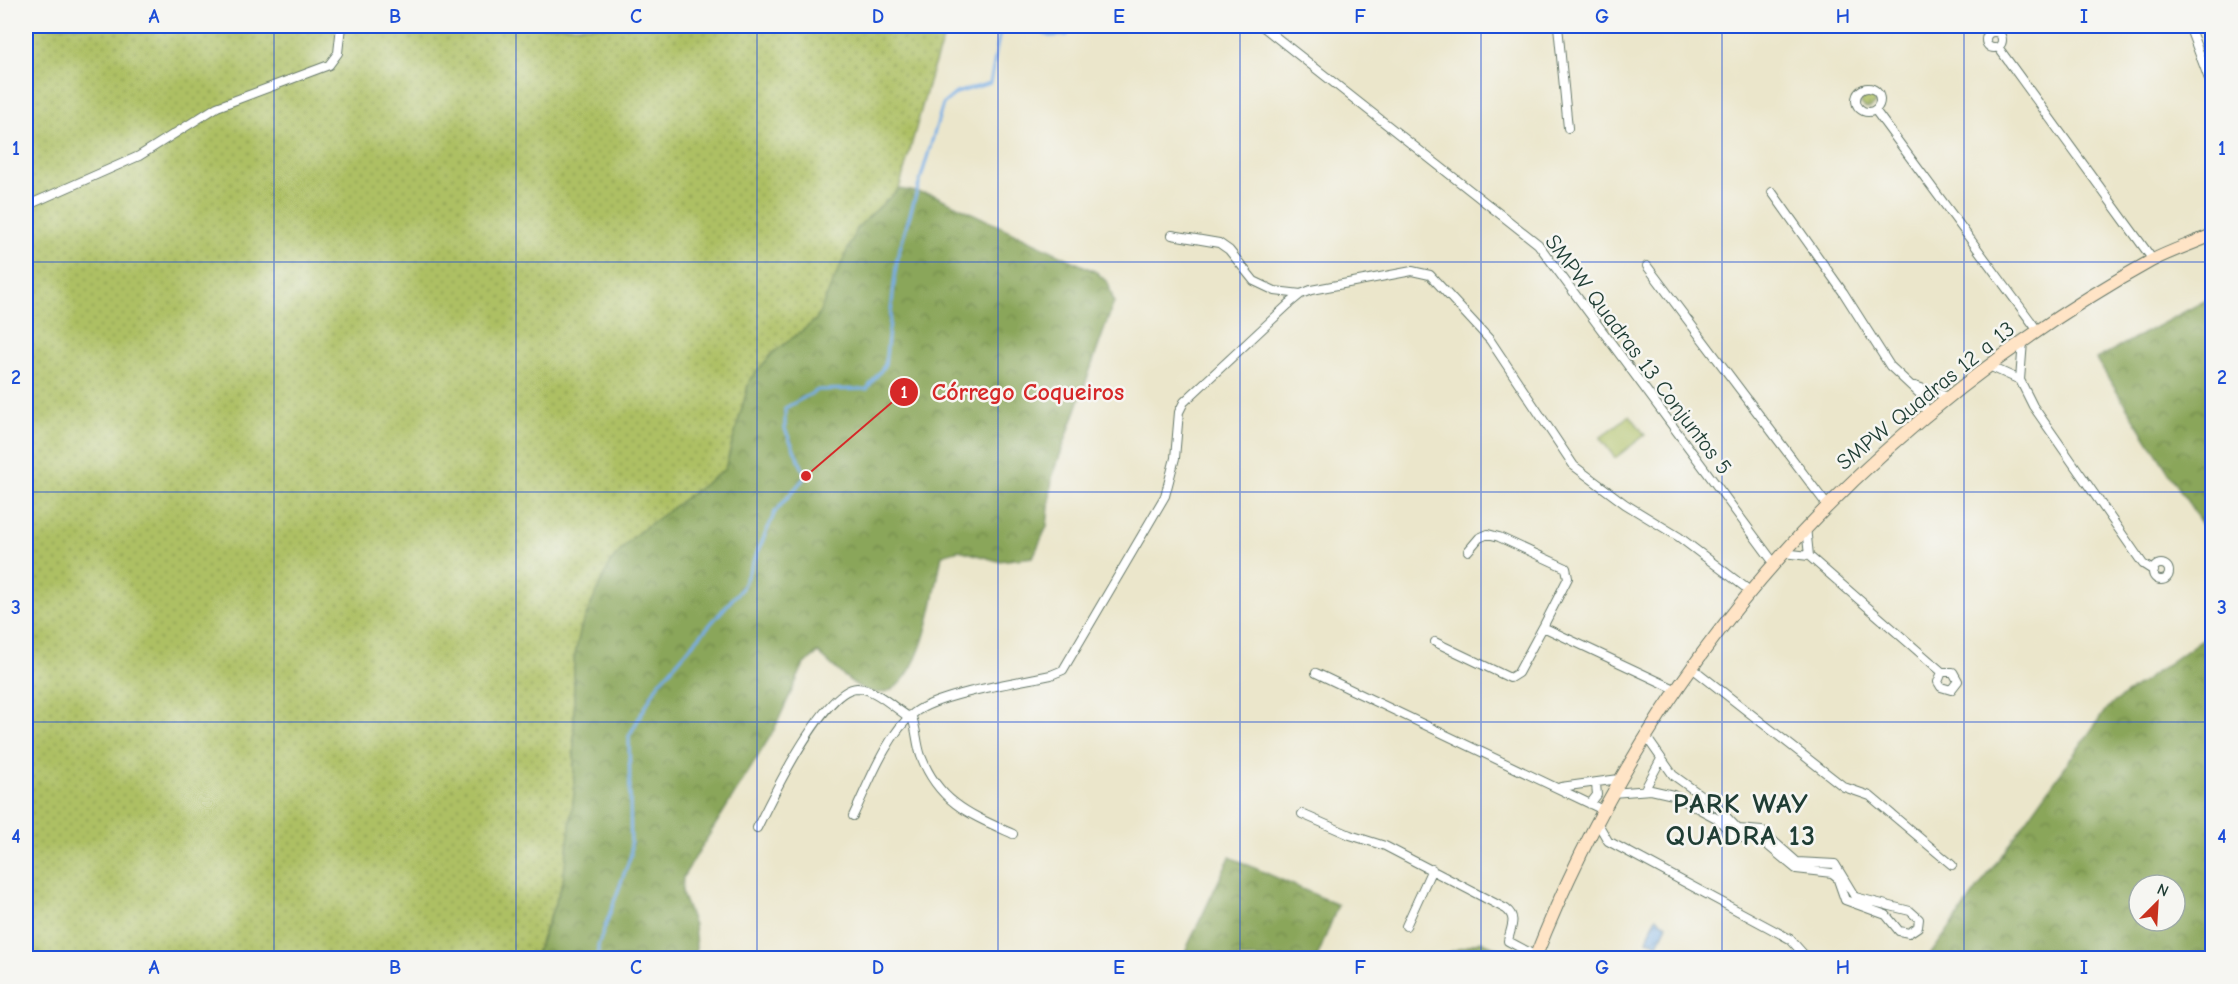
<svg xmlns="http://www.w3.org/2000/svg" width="2238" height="984" font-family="'Comic Neue',sans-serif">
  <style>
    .grass { fill: url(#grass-dots); stroke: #667e4c; stroke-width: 1.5 }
    .forest { fill: url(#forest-crowns); stroke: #547247; stroke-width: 1.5; fill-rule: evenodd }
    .pitch { fill: #adc064; stroke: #667e4c; stroke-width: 1.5 }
    .water { fill: url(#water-waves); stroke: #4b768d; stroke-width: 1.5 }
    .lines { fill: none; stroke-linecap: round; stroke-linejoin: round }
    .stream { stroke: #77aee6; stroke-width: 3 }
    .street-casing { stroke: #667869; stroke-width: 10 }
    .secondary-casing { stroke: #667869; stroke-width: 14 }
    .street { stroke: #fff; stroke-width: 8 }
    .secondary { stroke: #ffe4c6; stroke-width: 12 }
    .grid { fill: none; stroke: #1d4ed8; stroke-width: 1.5; stroke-opacity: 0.55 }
    .labels { text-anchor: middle; stroke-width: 5; stroke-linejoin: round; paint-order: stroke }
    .street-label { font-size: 22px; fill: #1f3d34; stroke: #f6f6f2 }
    .district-label { font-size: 28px; font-weight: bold; letter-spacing: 1.5px; fill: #1f3d34; stroke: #f6f6f2 }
    .leader { fill: none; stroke: #d62828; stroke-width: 2 }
    .callout-dot { fill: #d62828; stroke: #f6f6f2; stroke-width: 2 }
    .mark-label { font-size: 18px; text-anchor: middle; font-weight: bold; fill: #fff }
    .callout-label { font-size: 24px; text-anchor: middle; font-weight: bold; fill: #d62828; stroke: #f6f6f2; stroke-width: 5; stroke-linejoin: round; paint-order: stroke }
    .neatline { fill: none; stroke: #1d4ed8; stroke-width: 2 }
    .grid-label { font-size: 20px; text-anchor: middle; font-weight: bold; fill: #1d4ed8 }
  </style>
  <defs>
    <pattern id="grass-dots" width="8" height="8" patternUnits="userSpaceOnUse" patternTransform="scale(1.5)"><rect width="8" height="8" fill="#adc064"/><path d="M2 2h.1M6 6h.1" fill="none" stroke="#8c9d53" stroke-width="1.8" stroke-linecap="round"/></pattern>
    <pattern id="forest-crowns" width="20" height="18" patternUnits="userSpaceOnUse" patternTransform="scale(1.5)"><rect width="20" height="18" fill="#8aa65a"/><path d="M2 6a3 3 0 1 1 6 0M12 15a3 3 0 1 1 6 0" fill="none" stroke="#70884b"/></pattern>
    <pattern id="water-waves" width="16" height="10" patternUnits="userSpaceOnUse" patternTransform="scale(1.5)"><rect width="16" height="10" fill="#77aee6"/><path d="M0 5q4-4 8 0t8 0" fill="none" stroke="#618fbb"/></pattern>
  </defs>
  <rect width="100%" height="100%" fill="#f6f6f2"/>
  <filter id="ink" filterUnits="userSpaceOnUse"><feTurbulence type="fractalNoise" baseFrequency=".0167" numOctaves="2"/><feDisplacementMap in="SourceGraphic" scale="12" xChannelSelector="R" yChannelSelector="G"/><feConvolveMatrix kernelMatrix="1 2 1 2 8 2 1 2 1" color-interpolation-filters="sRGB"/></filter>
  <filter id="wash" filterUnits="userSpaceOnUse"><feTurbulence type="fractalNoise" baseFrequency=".008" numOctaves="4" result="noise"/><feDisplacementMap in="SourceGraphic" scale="24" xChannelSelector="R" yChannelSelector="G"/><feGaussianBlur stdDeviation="1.35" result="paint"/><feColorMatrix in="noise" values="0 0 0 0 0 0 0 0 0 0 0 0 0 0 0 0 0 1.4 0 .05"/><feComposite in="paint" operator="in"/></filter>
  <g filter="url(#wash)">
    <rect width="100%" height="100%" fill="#ebe6cb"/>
    <path class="grass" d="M 26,26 L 948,26 L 932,71 L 899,189 L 858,227 L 816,320 L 773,353 L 750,379 L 725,469 L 634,536 L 610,563 L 582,627 L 574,659 L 574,794 L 563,882 L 534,958 L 26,958 Z
      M1861 101a7 7 0 1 1 14 0a7 7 0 1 1-14 0Z"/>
    <path class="forest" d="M 899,189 L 934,195 L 1096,272 L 1108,283 L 1114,302 L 1052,478 L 1047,526 L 1033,557 L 998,561 L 959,550 L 942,555 C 935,588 923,693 878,693 C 857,693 833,665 818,653 L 804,664 L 773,732 L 683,877 L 682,894 L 694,925 L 697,958 L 535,958 L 563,882 L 574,794 L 574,659 L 581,627 L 610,563 L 634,536 L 725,469 L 750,379 L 773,353 L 816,320 L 858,227 Z
      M 2212,297 L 2212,540 L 2096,359 Z
      M 2212,632 L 2212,958 L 1928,958 L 2107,708 ZM 2139,885 L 2175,885 L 2175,921 L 2139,921 Z
      M 1230,857 L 1338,905 L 1317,958 L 1182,958 Z
      M 1481,941 L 1520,958 L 1439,958 L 1441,955 Z"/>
    <path class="pitch" d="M 1630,415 L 1645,435 L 1615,458 L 1600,438 Z"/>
    <path class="water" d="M 1656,917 L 1667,925 L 1658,944 L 1647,940 Z"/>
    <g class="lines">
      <path class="stream" d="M 1030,26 L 1049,36 L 1067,35 L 1072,26
        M 598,958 L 598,946 L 631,855 L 629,736 L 658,684 L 742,588 L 775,512 L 806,476 L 785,429 L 785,408 L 818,390 L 867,389 L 885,365 L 897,258 L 943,104 L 956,93 L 990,83 L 1001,27 L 1005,26"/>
    </g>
  </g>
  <g filter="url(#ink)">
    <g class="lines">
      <g class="street-casing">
        <path id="street" d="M 1262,26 L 1538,244 L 1774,563
          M 1558,26 L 1568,128
          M 2189,26 L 2212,87
          M1986 40a8 8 0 1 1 16 0a8 8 0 1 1-16 0Z
          M 1998,47 L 2153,260
          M1856 100a12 12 0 1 1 24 0a12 12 0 1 1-24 0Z
          M 1875,110 L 2038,331
          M 1772,192 L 1843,292 L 1890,366 L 1921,395 L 1927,414
          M 26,206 L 139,156 L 217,107 L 329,65 L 338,53 L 341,26
          M 1172,235 L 1219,243 L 1229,250 L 1254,281 L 1275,291 L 1301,294
          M 1647,266 L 1827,505
          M 2023,341 L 2020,380 L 2033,406 L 2143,564 L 2154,571
          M 1989,366 L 2020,380
          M 1915,386 L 1949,397
          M 1806,527 L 1809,556
          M 1468,551 L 1479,538 L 1488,534 L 1499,537 L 1566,568 L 1568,578 L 1543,627
          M 1783,553 L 1809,556 L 1942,672 L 1953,672 L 1958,681 L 1951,690 L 1941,687 L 1938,682 L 1942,672
          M2153 572a8 8 0 1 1 16 0a8 8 0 1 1-16 0Z
          M 1435,642 L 1510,678 L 1518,673 L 1543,627 L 1675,689
          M 1691,667 L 1844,787 L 1870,796 L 1952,865
          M 1316,673 L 1603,810
          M 911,715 C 917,728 916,742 921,756 C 939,803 971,815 1013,834
          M 1561,787 L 1619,779
          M 1645,789 L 1661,759
          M 1612,793 L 1651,790 L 1673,795 L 1718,819 L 1735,837 L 1761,840 L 1796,869 L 1832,873 L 1837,877 L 1845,900 L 1886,915 L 1899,931 L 1909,933 L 1918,927 L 1919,919 L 1910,911 L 1855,897 L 1835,864 L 1797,862 L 1762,831 L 1738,829 L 1716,806 L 1673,775 L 1645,735
          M 1590,804 L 1597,795 L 1596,784
          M 1302,814 L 1350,835 L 1385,846 L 1506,909 C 1518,918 1510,929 1508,941 L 1536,956
          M 853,816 C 868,785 887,734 914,713 C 938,694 1018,682 1051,675 L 1063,670 L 1165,496 L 1175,458 L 1179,412 L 1184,402 L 1290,303 L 1301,294 L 1311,290 L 1412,271 L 1430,275 L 1490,340 L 1574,466 L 1625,504 L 1679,537 L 1750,591
          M 1597,822 L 1608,841 L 1790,939 L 1807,958
          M 757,828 C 771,799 824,689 857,688 C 875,688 895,709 909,717
          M 1406,926 L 1432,869"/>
      </g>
      <g class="secondary-casing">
        <path id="secondary" d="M 1535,958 C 1625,730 1767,540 1960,388 C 2020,341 2084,298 2151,261 C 2170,251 2192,244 2212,235"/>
      </g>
      <use href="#street" class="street"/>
      <use href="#secondary" class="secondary"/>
    </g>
  </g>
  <path class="grid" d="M 274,26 L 274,958M 516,26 L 516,958M 757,26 L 757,958M 998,26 L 998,958M 1240,26 L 1240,958M 1481,26 L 1481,958M 1722,26 L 1722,958M 1964,26 L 1964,958M 26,262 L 2212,262M 26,492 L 2212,492M 26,722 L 2212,722"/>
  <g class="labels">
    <g class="street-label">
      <text transform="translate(1639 354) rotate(53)" y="8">SMPW Quadras 13 Conjuntos 5</text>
      <text transform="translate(1925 395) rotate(-39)" y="8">SMPW Quadras 12 a 13</text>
    </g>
    <g class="district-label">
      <text x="1741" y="813">PARK WAY<tspan x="1741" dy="32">QUADRA 13</tspan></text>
    </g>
  </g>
  <path class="leader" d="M806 476L904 392"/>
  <g class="callout-dot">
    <circle cx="806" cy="476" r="6"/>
    <circle cx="904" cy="392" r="15"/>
  </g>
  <g class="mark-label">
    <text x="904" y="398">1</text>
  </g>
  <g class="callout-label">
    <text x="1028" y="400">Córrego Coqueiros</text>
  </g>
  <rect width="2238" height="984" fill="none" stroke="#f6f6f2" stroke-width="66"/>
  <g transform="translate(2157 903) rotate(24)"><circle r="28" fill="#f6f6f2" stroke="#a0aca6" stroke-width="1.5"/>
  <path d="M0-4.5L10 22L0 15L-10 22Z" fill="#c8321e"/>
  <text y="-9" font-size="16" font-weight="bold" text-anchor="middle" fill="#1f3d34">N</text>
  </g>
  <rect x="33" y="33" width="2172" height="918" class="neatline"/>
  <g class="grid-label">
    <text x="154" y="23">A</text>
    <text x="395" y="23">B</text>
    <text x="636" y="23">C</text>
    <text x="878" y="23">D</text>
    <text x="1119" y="23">E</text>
    <text x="1360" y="23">F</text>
    <text x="1602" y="23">G</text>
    <text x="1843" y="23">H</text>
    <text x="2084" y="23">I</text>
    <text x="16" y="155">1</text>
    <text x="2222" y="155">1</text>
    <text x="16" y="384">2</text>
    <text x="2222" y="384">2</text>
    <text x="16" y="614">3</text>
    <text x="2222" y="614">3</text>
    <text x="16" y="843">4</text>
    <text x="2222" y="843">4</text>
    <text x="154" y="974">A</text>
    <text x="395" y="974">B</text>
    <text x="636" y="974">C</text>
    <text x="878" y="974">D</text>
    <text x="1119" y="974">E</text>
    <text x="1360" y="974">F</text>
    <text x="1602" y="974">G</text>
    <text x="1843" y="974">H</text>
    <text x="2084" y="974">I</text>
  </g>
</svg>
